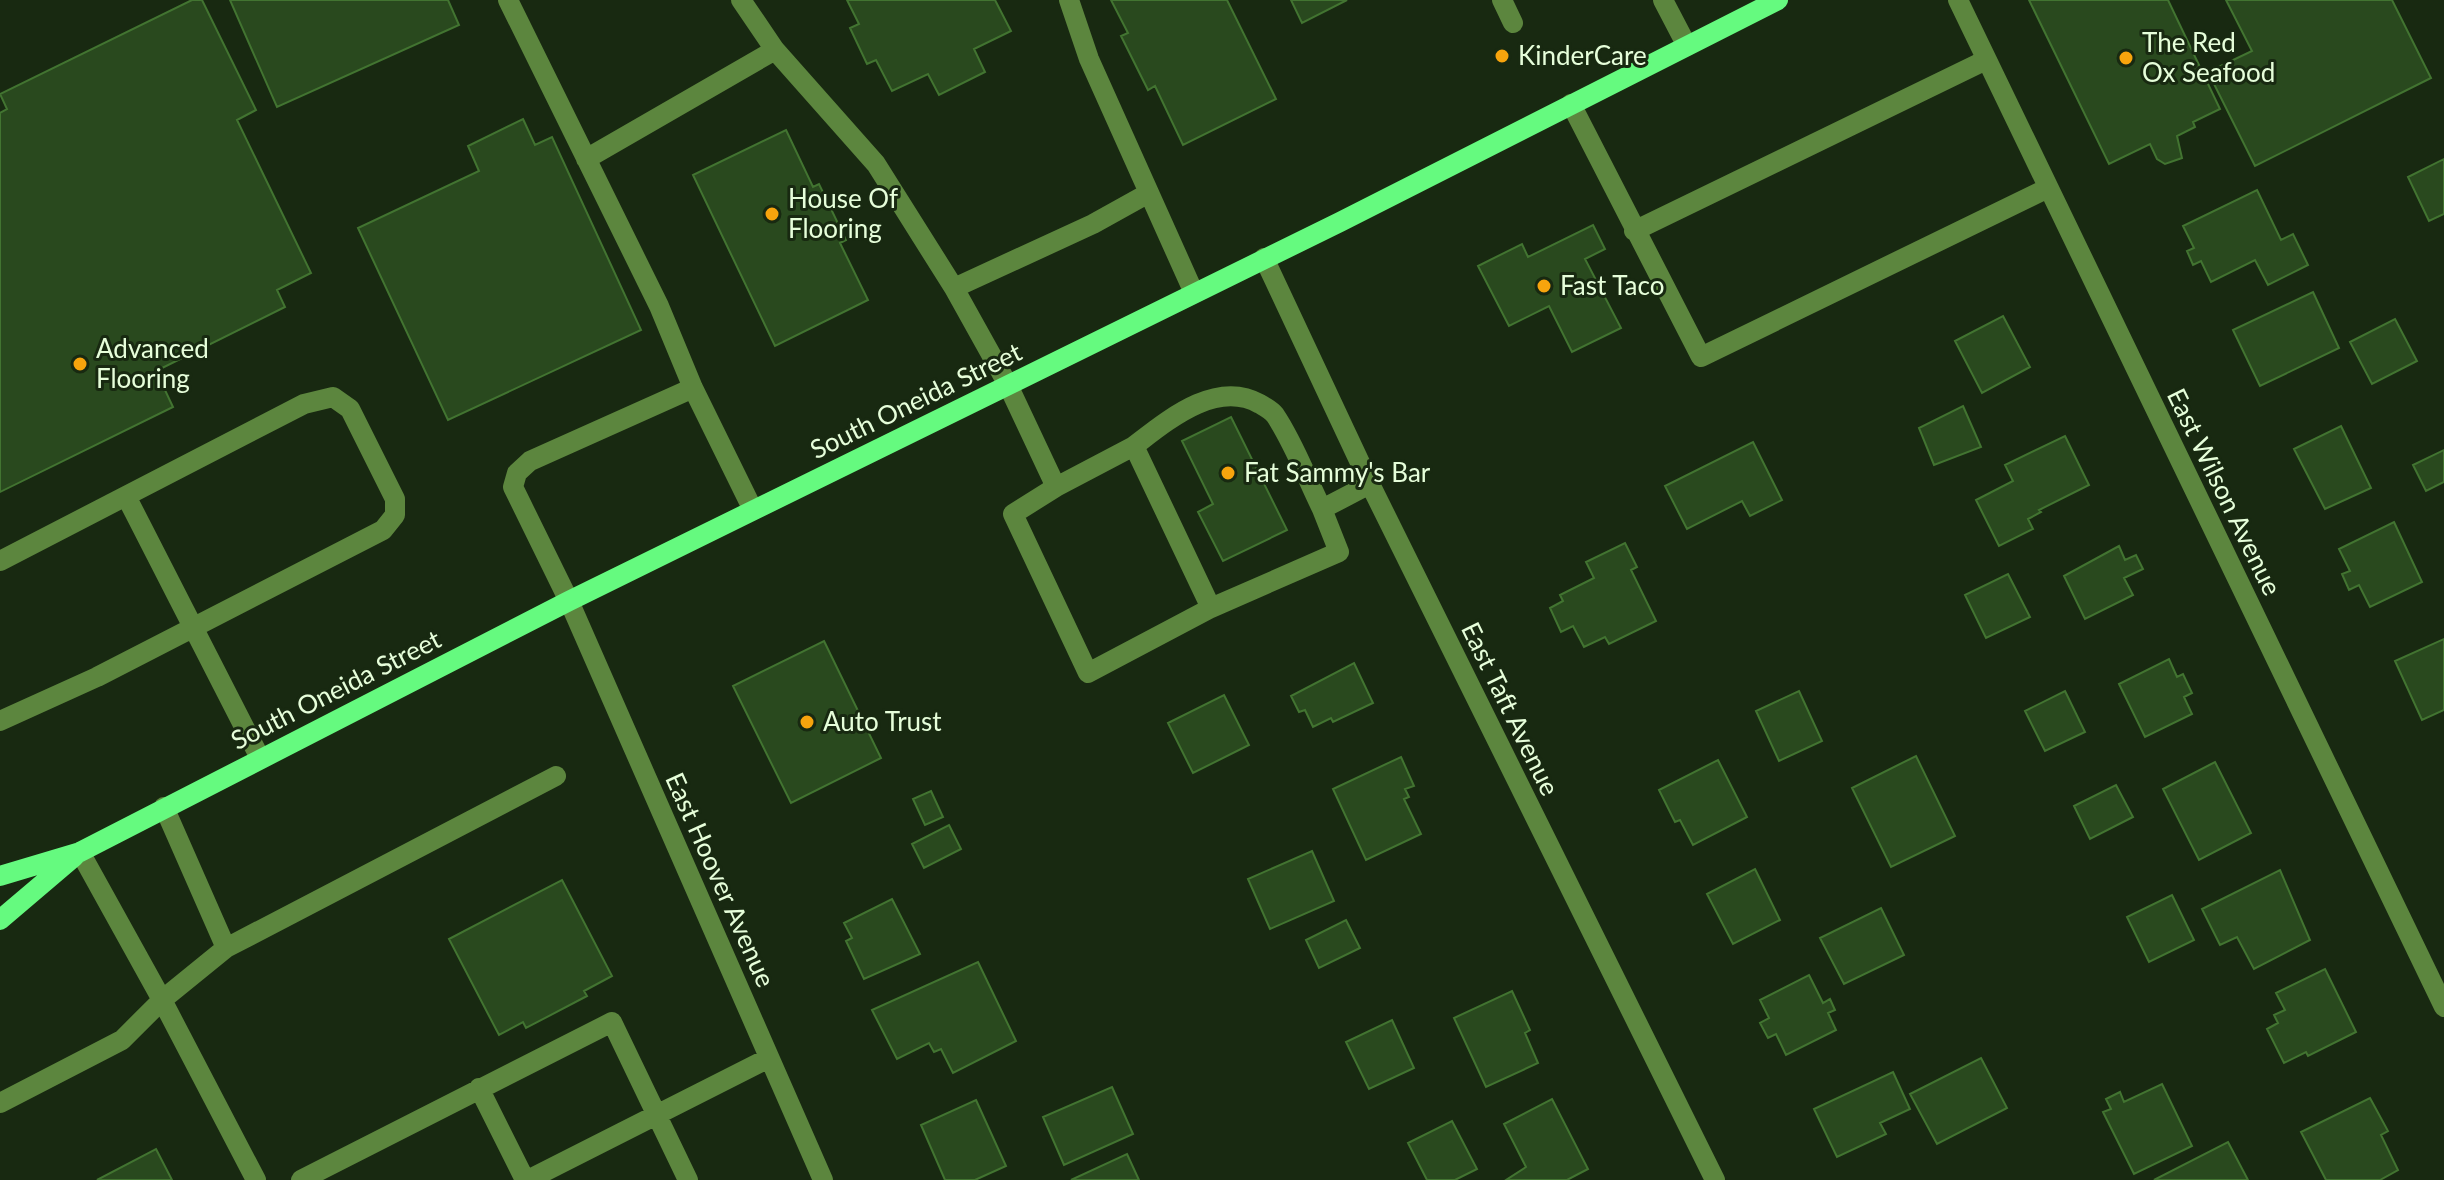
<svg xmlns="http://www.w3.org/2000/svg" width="2444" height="1180" font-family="Lato,sans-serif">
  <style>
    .building { fill: #29491e; stroke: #427431; stroke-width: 2 }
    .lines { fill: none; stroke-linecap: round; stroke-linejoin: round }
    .minor { stroke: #5c863e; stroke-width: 20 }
    .major { stroke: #65fa7f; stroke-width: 20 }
    .poi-dot { fill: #f7a40d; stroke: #182911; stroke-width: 3 }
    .labels { text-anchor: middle; stroke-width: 6; stroke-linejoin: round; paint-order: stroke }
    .poi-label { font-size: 26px; fill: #e6feda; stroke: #182911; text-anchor: start }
    .street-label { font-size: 26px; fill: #e6feda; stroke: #182911 }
  </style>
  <rect width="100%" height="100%" fill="#182911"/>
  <path class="building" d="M 192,0 L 202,0 L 256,110 L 237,120 L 311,273 L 277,290 L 285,307 L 156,371 L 173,407 L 0,492 L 0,113 L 7,109 L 0,94 Z
    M 230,0 L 448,0 L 459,25 L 277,107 Z
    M 847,0 L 995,0 L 1011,31 L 974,49 L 985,72 L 939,95 L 928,74 L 892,91 L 876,60 L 867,64 L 850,28 L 859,24 Z
    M 1111,0 L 1227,0 L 1276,99 L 1183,145 L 1155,86 L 1148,90 L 1121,36 L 1128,33 Z
    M 1291,0 L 1347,0 L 1302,23 Z
    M 2029,0 L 2168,0 L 2220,109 L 2193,122 L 2195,127 L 2177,136 L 2182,158 L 2165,164 L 2157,159 L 2150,144 L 2109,164 Z
    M 2226,0 L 2392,0 L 2431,78 L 2255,166 L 2208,72 L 2252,51 Z
    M 523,119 L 535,145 L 552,137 L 641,330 L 448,420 L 358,228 L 479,171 L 468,146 Z
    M 786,130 L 813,187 L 819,184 L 846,240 L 840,243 L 868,300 L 775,346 L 693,175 Z
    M 2444,159 L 2444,214 L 2429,221 L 2408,177 Z
    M 2257,190 L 2281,240 L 2293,234 L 2308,265 L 2268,285 L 2255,260 L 2211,282 L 2201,261 L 2193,265 L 2187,251 L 2194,248 L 2183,226 Z
    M 1593,225 L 1605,249 L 1585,259 L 1621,328 L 1572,352 L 1549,306 L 1509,326 L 1478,266 L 1522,244 L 1528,257 Z
    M 2313,292 L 2339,348 L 2260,386 L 2233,330 Z
    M 2003,316 L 2030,367 L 1982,393 L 1955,341 Z
    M 2395,319 L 2417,361 L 2372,384 L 2350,342 Z
    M 1963,406 L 1981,447 L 1934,465 L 1919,428 Z
    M 1231,417 L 1287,530 L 1223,561 L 1198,512 L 1213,504 L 1182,441 Z
    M 2341,426 L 2371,488 L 2325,509 L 2294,449 Z
    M 2065,436 L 2089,485 L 2039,510 L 2041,512 L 2028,519 L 2033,529 L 1999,546 L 1976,500 L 2013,481 L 2005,465 Z
    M 1753,442 L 1782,500 L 1750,516 L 1742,501 L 1687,529 L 1665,486 Z
    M 2444,450 L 2444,482 L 2426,491 L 2413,465 Z
    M 2394,522 L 2422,582 L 2370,607 L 2359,585 L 2349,590 L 2342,574 L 2350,571 L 2339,549 Z
    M 1625,543 L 1637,567 L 1631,570 L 1656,621 L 1609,644 L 1605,637 L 1584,647 L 1573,626 L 1561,632 L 1550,608 L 1563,601 L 1560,595 L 1594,578 L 1586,562 Z
    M 2119,546 L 2125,560 L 2136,555 L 2143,569 L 2124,578 L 2133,595 L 2085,619 L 2064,576 Z
    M 2008,574 L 2030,617 L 1986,638 L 1965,595 Z
    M 2444,639 L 2444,710 L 2422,720 L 2395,661 Z
    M 824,641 L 881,758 L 791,803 L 733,686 Z
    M 2169,659 L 2177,677 L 2183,674 L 2192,693 L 2184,697 L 2192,714 L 2145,737 L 2119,684 Z
    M 1354,663 L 1373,703 L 1333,722 L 1331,718 L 1313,727 L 1305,710 L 1299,712 L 1291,696 Z
    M 1799,691 L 1822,741 L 1779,761 L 1756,711 Z
    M 2065,691 L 2085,732 L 2045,751 L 2025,711 Z
    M 1224,695 L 1249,745 L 1193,773 L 1168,723 Z
    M 1916,756 L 1955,836 L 1891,867 L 1852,788 Z
    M 1401,757 L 1414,786 L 1405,789 L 1409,797 L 1404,799 L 1421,834 L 1366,860 L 1333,789 Z
    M 1718,760 L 1747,817 L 1693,845 L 1680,820 L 1675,822 L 1659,790 Z
    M 2215,762 L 2251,833 L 2199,860 L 2163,789 Z
    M 2116,785 L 2133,817 L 2090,839 L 2074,806 Z
    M 931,791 L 943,817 L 925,825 L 913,799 Z
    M 949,825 L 961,849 L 924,868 L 912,844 Z
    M 1312,851 L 1334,901 L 1270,929 L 1248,879 Z
    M 1755,869 L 1780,920 L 1733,944 L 1707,894 Z
    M 2280,870 L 2310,940 L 2254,969 L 2237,937 L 2220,945 L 2202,909 Z
    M 562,880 L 612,976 L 584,991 L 587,996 L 526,1028 L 523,1022 L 499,1035 L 449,939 Z
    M 2172,895 L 2194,940 L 2149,962 L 2127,917 Z
    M 892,899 L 920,954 L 864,979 L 846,941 L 852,938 L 844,923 Z
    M 1881,908 L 1904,955 L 1844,984 L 1820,938 Z
    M 1346,920 L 1360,948 L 1319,968 L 1306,940 Z
    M 978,962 L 1016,1041 L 953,1073 L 941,1049 L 934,1052 L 929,1043 L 897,1059 L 872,1010 Z
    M 2325,969 L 2356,1032 L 2308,1056 L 2306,1052 L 2284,1063 L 2267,1029 L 2278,1023 L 2274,1015 L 2285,1010 L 2276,993 Z
    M 1809,975 L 1823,1003 L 1830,999 L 1835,1010 L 1828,1013 L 1836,1030 L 1786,1055 L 1776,1034 L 1768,1038 L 1760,1023 L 1769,1018 L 1760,1000 Z
    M 1512,991 L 1530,1030 L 1525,1033 L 1538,1063 L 1486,1087 L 1454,1018 Z
    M 1392,1020 L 1414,1068 L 1369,1089 L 1346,1042 Z
    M 1981,1058 L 2007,1108 L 1937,1144 L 1910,1094 Z
    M 1893,1072 L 1910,1109 L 1880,1123 L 1886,1134 L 1837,1157 L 1814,1109 Z
    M 2162,1084 L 2192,1146 L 2134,1174 L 2103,1112 L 2111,1109 L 2106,1099 L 2120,1092 L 2124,1102 Z
    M 1112,1087 L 1133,1134 L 1064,1165 L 1043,1117 Z
    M 2370,1098 L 2388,1131 L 2381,1135 L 2398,1170 L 2380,1180 L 2326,1180 L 2301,1132 Z
    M 1552,1099 L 1588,1169 L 1567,1180 L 1506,1180 L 1526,1167 L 1504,1124 Z
    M 976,1100 L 1006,1166 L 975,1180 L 945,1180 L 921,1125 Z
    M 1452,1121 L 1477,1169 L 1455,1180 L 1427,1180 L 1408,1143 Z
    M 2228,1142 L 2248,1180 L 2154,1180 Z
    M 156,1149 L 172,1180 L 97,1180 Z
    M 1127,1154 L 1139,1180 L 1071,1180 Z"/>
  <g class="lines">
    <path class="minor" d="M 508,0 L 659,306 L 693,388 L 753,510
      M 741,0 L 775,50 L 876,164 L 954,288 L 1008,385 L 1056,487 L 1134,446 L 1211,608 L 1339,552 L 1322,509 L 1370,484
      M 1069,0 L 1089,59 L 1194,293
      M 1502,0 L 1513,23
      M 1663,0 L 1687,46
      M 1958,0 L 2444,1007
      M 1571,104 L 1701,357 L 2048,188
      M 586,159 L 775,50
      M 1634,231 L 1986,60
      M 1264,258 L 1370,484 L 1715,1180
      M 954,288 L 1093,224 L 1147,194
      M 693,388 L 530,461 L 517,473 L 513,487 L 569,601 L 823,1180
      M 1134,446 C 1168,420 1216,379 1260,404 C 1265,407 1271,410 1275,415 C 1294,443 1307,479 1322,509
      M 1056,487 L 1013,514 L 1088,673 L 1211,608
      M 126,496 L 260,758
      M 0,561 L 304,404 L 333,397 L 350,409 L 395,499 L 395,515 L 383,530 L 97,677 L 0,721
      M 164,807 L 226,948 L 162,1000 L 256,1180
      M 226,948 L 556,776
      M 479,1088 L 525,1180
      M 0,1103 L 122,1040 L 162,1000 L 80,852
      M 301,1180 L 612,1022 L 688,1180
      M 528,1180 L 769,1058"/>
    <path class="major" d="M 0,876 L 80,852 L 569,601 L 1340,222 L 1778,0
      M 0,920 L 74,857"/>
  </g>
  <g class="poi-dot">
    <circle cx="1502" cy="56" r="8"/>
    <circle cx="2126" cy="58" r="8"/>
    <circle cx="772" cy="214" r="8"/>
    <circle cx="1544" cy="286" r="8"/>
    <circle cx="80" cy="364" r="8"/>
    <circle cx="1228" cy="473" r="8"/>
    <circle cx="807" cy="722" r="8"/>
  </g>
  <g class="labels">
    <g class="poi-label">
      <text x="2142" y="52">The Red<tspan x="2142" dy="30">Ox Seafood</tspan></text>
      <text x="1518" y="65">KinderCare</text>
      <text x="788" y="208">House Of<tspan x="788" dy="30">Flooring</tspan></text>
      <text x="1560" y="295">Fast Taco</text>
      <text x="96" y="358">Advanced<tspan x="96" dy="30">Flooring</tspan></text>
      <text x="1244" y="482">Fat Sammy's Bar</text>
      <text x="823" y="731">Auto Trust</text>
    </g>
    <g class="street-label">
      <text transform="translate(916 401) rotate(-26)" y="9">South Oneida Street</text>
      <text transform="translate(2224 492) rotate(64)" y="9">East Wilson Avenue</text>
      <text transform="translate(336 690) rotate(-27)" y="9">South Oneida Street</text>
      <text transform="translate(1510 709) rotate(64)" y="9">East Taft Avenue</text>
      <text transform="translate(720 880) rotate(66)" y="9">East Hoover Avenue</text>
    </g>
  </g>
</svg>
